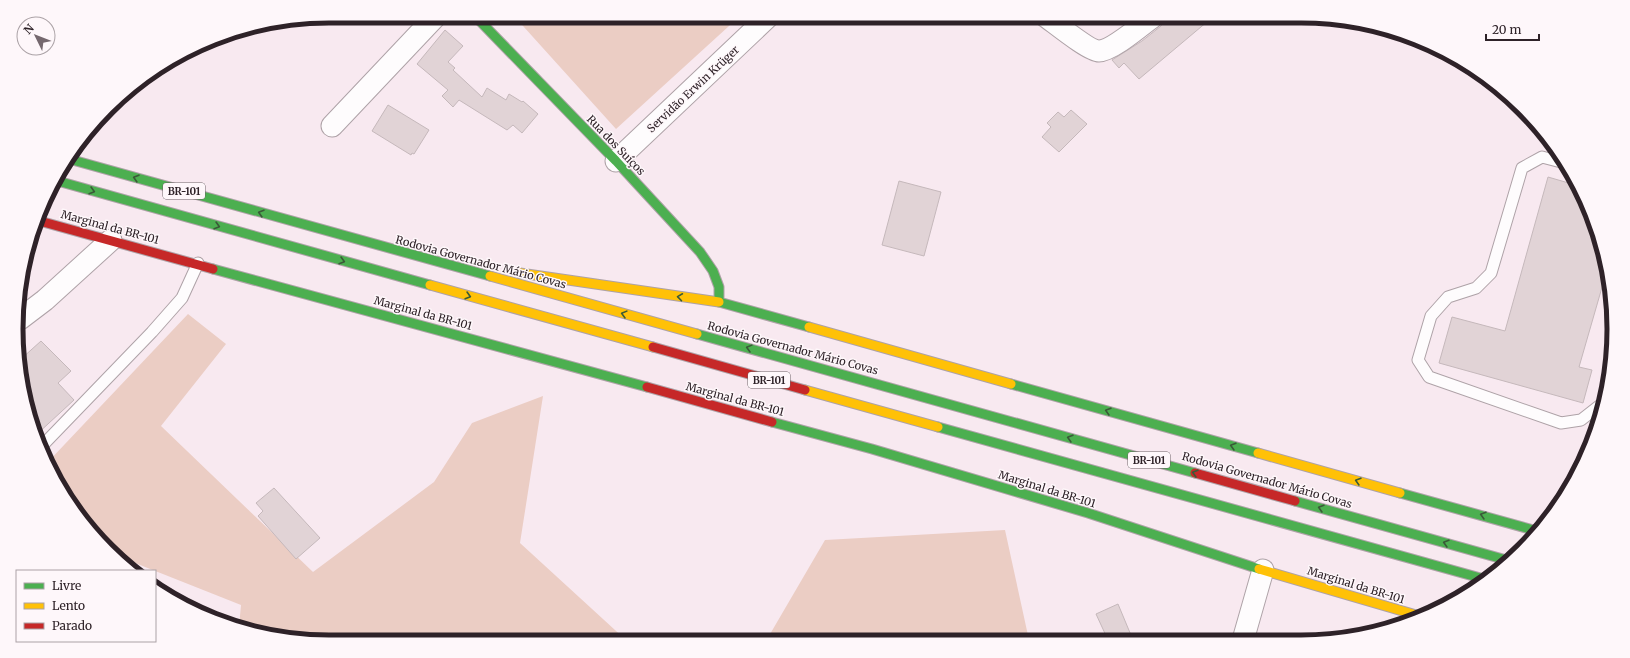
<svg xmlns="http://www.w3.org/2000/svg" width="1630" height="658" font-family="Merriweather,serif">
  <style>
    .green { fill: #ebcdc4 }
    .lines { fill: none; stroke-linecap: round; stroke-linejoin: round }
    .stream { stroke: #cac0ec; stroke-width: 5.5 }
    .building { fill: #e1d3d6; stroke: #c5b8bb }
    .lane-casing { stroke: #aea2a7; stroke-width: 13 }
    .street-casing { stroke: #aea2a7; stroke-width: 23 }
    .fast-casing { stroke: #aea2a7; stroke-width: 11 }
    .slow-casing { stroke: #aea2a7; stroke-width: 11 }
    .jam-casing { stroke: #aea2a7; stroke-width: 11 }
    .lane { stroke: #fefcfd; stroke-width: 11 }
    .street { stroke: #fefcfd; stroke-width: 21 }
    .fast { stroke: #4caf50; stroke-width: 9 }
    .slow { stroke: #ffc107; stroke-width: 9 }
    .jam { stroke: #c62828; stroke-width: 9 }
    .oneway { stroke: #3a5a38 }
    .labels { text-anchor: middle; stroke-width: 3; stroke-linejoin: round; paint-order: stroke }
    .shield { fill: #fef7fa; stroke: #6c6267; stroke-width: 1 }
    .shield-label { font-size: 10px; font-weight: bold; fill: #2e2228 }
    .street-label { font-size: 11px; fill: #2e2228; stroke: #fef7fa }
    .rim { fill: none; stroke: #2e2228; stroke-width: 5 }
  </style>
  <rect width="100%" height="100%" fill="#f8e9f0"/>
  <path class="green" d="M 514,16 L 740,16 L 616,129 Z
    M 1271,16 L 1301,16 L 1371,28 Z
    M 188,314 L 226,344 L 161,426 L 313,572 L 434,482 L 472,423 L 543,396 L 520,543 L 627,641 L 329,642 L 239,627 L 241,605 L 120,557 L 69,503 L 47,463 Z
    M 1005,530 L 1029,640 L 766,641 L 825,540 Z"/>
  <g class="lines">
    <path class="stream" d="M 554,19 L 556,16"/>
  </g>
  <path class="building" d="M 1170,16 L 1214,16 L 1139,79 L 1124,63 L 1119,68 L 1112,60 L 1142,41 L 1161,26 Z
    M 445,30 L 463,46 L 448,62 L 455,68 L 453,70 L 482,97 L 487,88 L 506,100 L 509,94 L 522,102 L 523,101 L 538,114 L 522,133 L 513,125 L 507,130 L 459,100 L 453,107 L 442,96 L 448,90 L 417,64 Z
    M 388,105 L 429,130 L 414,154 L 412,153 L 411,155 L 372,131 Z
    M 1071,110 L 1087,124 L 1059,152 L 1042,137 L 1051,127 L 1047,123 L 1058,112 L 1064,117 Z
    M 1548,177 L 1579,186 L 1603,248 L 1607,270 L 1579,367 L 1592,370 L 1583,403 L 1439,363 L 1452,317 L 1505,331 Z
    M 899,181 L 941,192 L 924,256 L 882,245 Z
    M 41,341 L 71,371 L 58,383 L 74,400 L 36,435 L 22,390 L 21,359 Z
    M 274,488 L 320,538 L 296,559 L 258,516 L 263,511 L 256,503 Z
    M 1118,604 L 1133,640 L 1108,640 L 1096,614 Z"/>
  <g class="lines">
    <g class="lane-casing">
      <path id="lane" d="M 1565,163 L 1542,157 L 1522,168 L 1491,273 L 1476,288 L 1448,297 L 1431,316 L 1418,360 L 1429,377 L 1561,423 L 1581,420 L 1604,402
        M 40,448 L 152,332 L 182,298 L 198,263"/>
    </g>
    <g class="street-casing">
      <path id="street" d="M 1045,16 C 1055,23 1089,51 1099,51 C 1112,51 1143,24 1154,16
        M 332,126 L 436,16
        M 616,161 L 769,16
        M 20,319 L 45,300 L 111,240
        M 1243,640 L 1263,570"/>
    </g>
    <g class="fast-casing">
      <path id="fast" d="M 475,16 L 616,161 L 700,252 L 713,271 L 719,287 L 719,302 L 809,327
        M 69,159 L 490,276
        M 54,180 L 430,285
        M 213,269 L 647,387
        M 697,334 L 1195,473
        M 1011,384 L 1258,453
        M 772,422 L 872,449 L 1088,513 L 1259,569
        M 938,427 L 1484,579
        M 1400,493 L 1537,531
        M 1295,501 L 1510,561"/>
    </g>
    <g class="slow-casing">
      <path id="slow" d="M 520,273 L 719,302
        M 490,276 L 697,334
        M 430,285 L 653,347
        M 809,327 L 1011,384
        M 805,390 L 938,427
        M 1258,453 L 1400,493
        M 1259,569 L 1423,617"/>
    </g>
    <g class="jam-casing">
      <path id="jam" d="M 36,220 L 213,269
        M 653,347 L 805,390
        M 647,387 L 772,422
        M 1195,473 L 1295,501"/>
    </g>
    <use href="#lane" class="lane"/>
    <use href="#street" class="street"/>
    <use href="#fast" class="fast"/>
    <use href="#slow" class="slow"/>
    <use href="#jam" class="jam"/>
  </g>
  <defs><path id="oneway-chevron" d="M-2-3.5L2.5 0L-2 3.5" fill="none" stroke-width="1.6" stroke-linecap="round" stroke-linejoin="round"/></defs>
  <g class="oneway">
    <use href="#oneway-chevron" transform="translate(136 178) rotate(-164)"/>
    <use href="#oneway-chevron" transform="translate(92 191) rotate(16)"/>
    <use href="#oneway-chevron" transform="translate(261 213) rotate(-164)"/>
    <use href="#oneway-chevron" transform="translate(217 226) rotate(16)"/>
    <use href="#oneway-chevron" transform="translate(342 261) rotate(16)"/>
    <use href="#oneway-chevron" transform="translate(468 296) rotate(16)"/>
    <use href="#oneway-chevron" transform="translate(680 297) rotate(-172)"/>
    <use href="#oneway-chevron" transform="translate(624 314) rotate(-165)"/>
    <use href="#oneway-chevron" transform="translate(749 348) rotate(-165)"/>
    <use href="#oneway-chevron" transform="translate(1108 411) rotate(-164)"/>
    <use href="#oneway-chevron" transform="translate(1070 438) rotate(-164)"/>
    <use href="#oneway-chevron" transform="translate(1233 446) rotate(-164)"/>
    <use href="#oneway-chevron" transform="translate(1195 473) rotate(-164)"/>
    <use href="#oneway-chevron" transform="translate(1358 481) rotate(-164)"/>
    <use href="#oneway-chevron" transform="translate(1321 508) rotate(-164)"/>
    <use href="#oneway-chevron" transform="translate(1483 515) rotate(-164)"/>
    <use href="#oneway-chevron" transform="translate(1446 543) rotate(-164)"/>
  </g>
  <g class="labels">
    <g class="shield">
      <rect x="163" y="183" width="42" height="16" rx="3"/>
      <rect x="748" y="372" width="42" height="16" rx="3"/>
      <rect x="1128" y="452" width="42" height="16" rx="3"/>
    </g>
    <g class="shield-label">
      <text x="184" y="195">BR-101</text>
      <text x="769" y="384">BR-101</text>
      <text x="1149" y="464">BR-101</text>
    </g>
    <g class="street-label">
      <text transform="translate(693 89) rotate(-43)" y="4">Servidão Erwin Krüger</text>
      <text transform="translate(616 145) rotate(46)" y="4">Rua dos Suíços</text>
      <text transform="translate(110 227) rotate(15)" y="4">Marginal da BR-101</text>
      <text transform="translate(481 262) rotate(15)" y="4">Rodovia Governador Mário Covas</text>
      <text transform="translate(423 313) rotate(15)" y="4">Marginal da BR-101</text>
      <text transform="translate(793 348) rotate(15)" y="4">Rodovia Governador Mário Covas</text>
      <text transform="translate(735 399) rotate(15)" y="4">Marginal da BR-101</text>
      <text transform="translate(1267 480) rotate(16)" y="4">Rodovia Governador Mário Covas</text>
      <text transform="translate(1047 489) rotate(17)" y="4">Marginal da BR-101</text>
      <text transform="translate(1356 585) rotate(17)" y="4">Marginal da BR-101</text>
    </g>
  </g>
  <path d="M0 0H1630V658H0ZM329 23H1301A306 306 0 0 1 1607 329V329A306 306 0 0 1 1301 635H329A306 306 0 0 1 23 329V329A306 306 0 0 1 329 23Z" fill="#fef7fa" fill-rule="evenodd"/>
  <path class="rim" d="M329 23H1301A306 306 0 0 1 1607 329V329A306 306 0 0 1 1301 635H329A306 306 0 0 1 23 329V329A306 306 0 0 1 329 23Z"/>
  <rect x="16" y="570" width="140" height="72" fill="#fef7fa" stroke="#aba2a6"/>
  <rect x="24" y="583" width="20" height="6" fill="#4caf50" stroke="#aba2a6"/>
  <text x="52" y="590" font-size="12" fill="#2e2228">Livre</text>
  <rect x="24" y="603" width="20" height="6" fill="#ffc107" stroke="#aba2a6"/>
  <text x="52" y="610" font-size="12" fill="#2e2228">Lento</text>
  <rect x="24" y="623" width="20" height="6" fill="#c62828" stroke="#aba2a6"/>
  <text x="52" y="630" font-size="12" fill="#2e2228">Parado</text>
  <g transform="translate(36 36) rotate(313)"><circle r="19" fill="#fef7fa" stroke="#aba2a6"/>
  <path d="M0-3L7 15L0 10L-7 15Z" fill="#75686e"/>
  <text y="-6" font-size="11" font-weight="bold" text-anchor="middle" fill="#2e2228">N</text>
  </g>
  <path d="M1486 34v6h53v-6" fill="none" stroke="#2e2228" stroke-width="2"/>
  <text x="1492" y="34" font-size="12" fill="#2e2228" stroke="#fef7fa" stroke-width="3" paint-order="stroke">20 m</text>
</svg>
